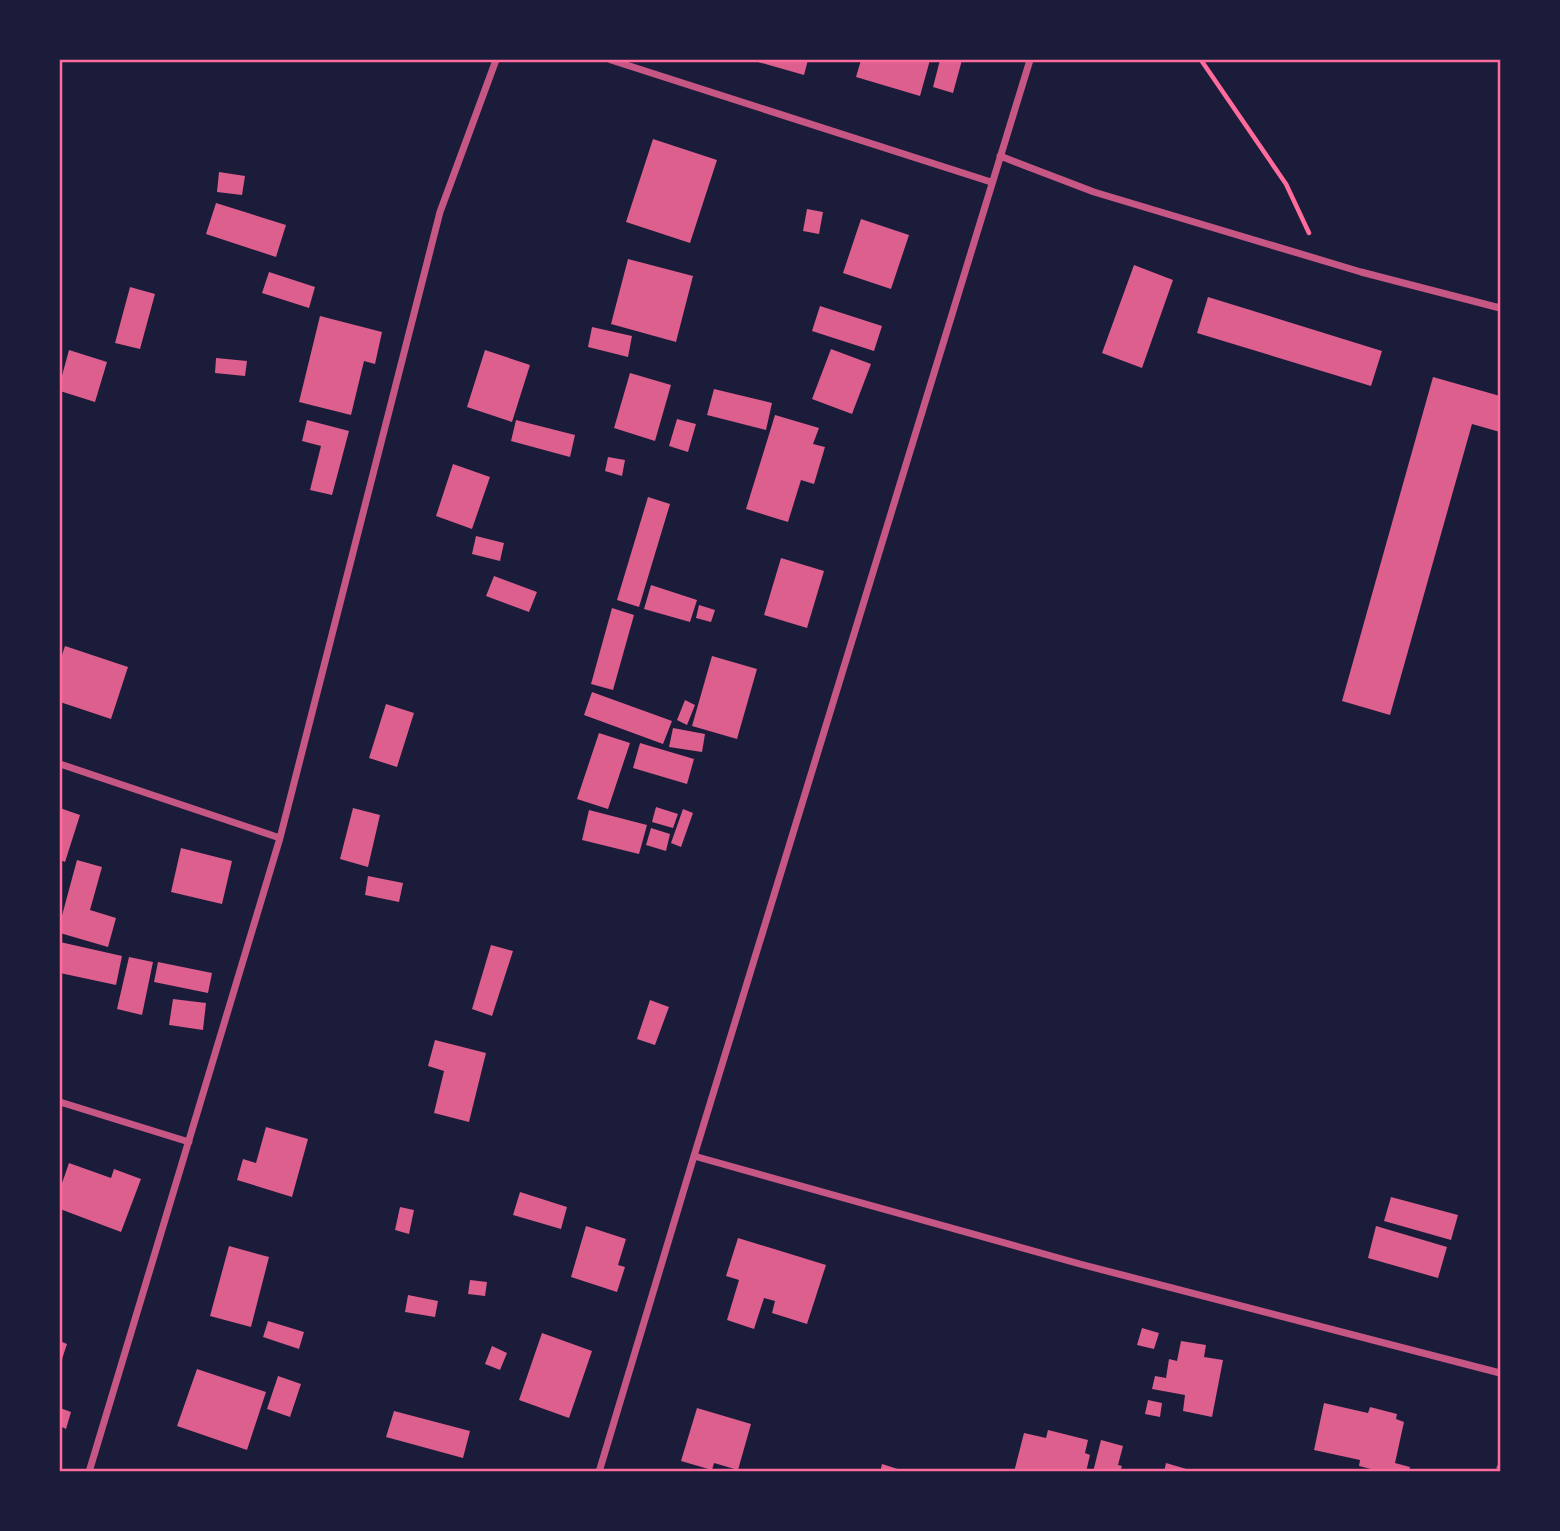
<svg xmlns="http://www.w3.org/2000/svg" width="1560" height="1531" font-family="Mulish,sans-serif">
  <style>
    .building { fill: #dd5f8e }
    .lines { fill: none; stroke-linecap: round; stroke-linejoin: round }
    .path { stroke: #ff6b9d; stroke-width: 4.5 }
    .minor { stroke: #c65784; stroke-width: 7 }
    .neatline { fill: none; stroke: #ff6b9d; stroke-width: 2.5 }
  </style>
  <rect width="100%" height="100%" fill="#1b1b3a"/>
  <path class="building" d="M 751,60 L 808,60 L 804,75 Z
    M 861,60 L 930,60 L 920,96 L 856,77 Z
    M 940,60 L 962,60 L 953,93 L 933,87 Z
    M 653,139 L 717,160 L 690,243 L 626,222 Z
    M 219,172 L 245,176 L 242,195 L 217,192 Z
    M 216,203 L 286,225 L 276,257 L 206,234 Z
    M 807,209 L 823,212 L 819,234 L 803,231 Z
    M 861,219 L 909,235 L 891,289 L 843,273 Z
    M 628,259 L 693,276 L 676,342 L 611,324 Z
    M 1134,265 L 1173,280 L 1142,368 L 1102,353 Z
    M 269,272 L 315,287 L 309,308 L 262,293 Z
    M 130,287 L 155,294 L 140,349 L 115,343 Z
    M 1208,297 L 1382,351 L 1371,386 L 1197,333 Z
    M 820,306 L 882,326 L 874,351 L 812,331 Z
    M 320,316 L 382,332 L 375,364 L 364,361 L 351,415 L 299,402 Z
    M 592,327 L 632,336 L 628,357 L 588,347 Z
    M 831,349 L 871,364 L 852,414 L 812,399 Z
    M 69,350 L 107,362 L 95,402 L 60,391 L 60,383 Z
    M 485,350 L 530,365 L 512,422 L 467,407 Z
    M 216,358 L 247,361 L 245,376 L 215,373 Z
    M 630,373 L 671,385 L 655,441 L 614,428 Z
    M 1433,377 L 1500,396 L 1500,432 L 1472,424 L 1390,715 L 1342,701 Z
    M 714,389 L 772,403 L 766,430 L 707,415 Z
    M 775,415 L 819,428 L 813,444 L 825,447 L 814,484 L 801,480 L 788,522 L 746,509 Z
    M 677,419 L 696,424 L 688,452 L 669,446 Z
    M 307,420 L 349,431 L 332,495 L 310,490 L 321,446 L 302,441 Z
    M 516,420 L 575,435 L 570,457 L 511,441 Z
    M 608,457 L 625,460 L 622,476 L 605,471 Z
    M 453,464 L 490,477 L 472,529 L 436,516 Z
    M 648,497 L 670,504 L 639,607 L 617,600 Z
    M 476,536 L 504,543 L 500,561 L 472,554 Z
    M 781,558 L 824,571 L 807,628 L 764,615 Z
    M 494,576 L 537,592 L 529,612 L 486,596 Z
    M 651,585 L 697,600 L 690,622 L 644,609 Z
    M 699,605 L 715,610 L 711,622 L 696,618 Z
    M 612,608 L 634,615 L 613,690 L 591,684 Z
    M 65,646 L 128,667 L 111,719 L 60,702 L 60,661 Z
    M 712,656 L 757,669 L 737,739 L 692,726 Z
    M 592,692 L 672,721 L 663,744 L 584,715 Z
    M 685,700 L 695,705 L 687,725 L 677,720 Z
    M 386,704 L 414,713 L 397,767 L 369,758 Z
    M 673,728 L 705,734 L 702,752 L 669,747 Z
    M 599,733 L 630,743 L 608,809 L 577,799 Z
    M 640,743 L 694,759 L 687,784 L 633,768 Z
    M 656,807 L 678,814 L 673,828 L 652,822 Z
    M 60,808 L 80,815 L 65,862 L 60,860 Z
    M 353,808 L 380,815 L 368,867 L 340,859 Z
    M 683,809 L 693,813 L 681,847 L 671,843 Z
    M 589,810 L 647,825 L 639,854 L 582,840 Z
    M 651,828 L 670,834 L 666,851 L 646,845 Z
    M 181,848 L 232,861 L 222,904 L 171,892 Z
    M 77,860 L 102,867 L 90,910 L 116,918 L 108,947 L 60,933 L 60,923 Z
    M 368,876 L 403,883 L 399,902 L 365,895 Z
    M 60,942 L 122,956 L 116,985 L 60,973 Z
    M 491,945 L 513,951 L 492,1016 L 472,1009 Z
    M 129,957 L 153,962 L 142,1015 L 117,1009 Z
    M 158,962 L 212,973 L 208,993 L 154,982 Z
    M 173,999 L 206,1003 L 203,1030 L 169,1025 Z
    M 650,1000 L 669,1007 L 655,1045 L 637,1039 Z
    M 435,1040 L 486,1053 L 469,1122 L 434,1113 L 444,1071 L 428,1066 Z
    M 266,1127 L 308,1139 L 292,1197 L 237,1180 L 243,1159 L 256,1163 Z
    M 69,1163 L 111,1178 L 114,1169 L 141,1179 L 121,1232 L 60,1209 L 60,1189 Z
    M 520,1192 L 567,1207 L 561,1229 L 513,1215 Z
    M 1391,1197 L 1458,1215 L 1451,1240 L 1384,1221 Z
    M 400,1207 L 414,1210 L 409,1234 L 395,1230 Z
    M 586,1226 L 626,1239 L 618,1265 L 625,1267 L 617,1292 L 571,1277 Z
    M 1376,1226 L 1447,1247 L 1438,1278 L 1368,1258 Z
    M 738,1238 L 826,1265 L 807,1324 L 772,1313 L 775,1301 L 764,1298 L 754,1329 L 727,1320 L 739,1280 L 726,1276 Z
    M 229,1246 L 269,1257 L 251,1327 L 210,1316 Z
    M 470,1280 L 487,1282 L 485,1296 L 468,1294 Z
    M 408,1295 L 438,1301 L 435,1317 L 405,1312 Z
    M 268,1321 L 304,1332 L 299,1349 L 263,1337 Z
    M 1142,1328 L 1159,1333 L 1154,1349 L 1137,1345 Z
    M 542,1333 L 592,1351 L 569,1418 L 519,1400 Z
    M 60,1341 L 67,1344 L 60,1365 Z
    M 1181,1341 L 1206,1345 L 1204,1357 L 1223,1360 L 1212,1417 L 1183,1411 L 1185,1395 L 1152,1389 L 1155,1376 L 1166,1378 L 1169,1359 L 1177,1361 Z
    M 492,1346 L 507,1353 L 500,1370 L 485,1364 Z
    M 197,1369 L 266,1392 L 247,1450 L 177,1426 Z
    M 278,1376 L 301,1384 L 290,1417 L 267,1409 Z
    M 1148,1400 L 1162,1403 L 1160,1417 L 1145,1414 Z
    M 1324,1403 L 1368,1413 L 1370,1407 L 1397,1414 L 1396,1419 L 1404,1422 L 1395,1463 L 1410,1467 L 1409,1472 L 1371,1472 L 1371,1469 L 1359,1466 L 1360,1460 L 1314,1450 Z
    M 60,1408 L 71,1412 L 66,1429 L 60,1426 Z
    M 697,1408 L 751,1424 L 738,1470 L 714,1463 L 712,1470 L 681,1461 Z
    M 394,1411 L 470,1431 L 463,1458 L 386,1437 Z
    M 1048,1430 L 1088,1440 L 1085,1453 L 1090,1455 L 1086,1472 L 1014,1472 L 1024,1433 L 1046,1438 Z
    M 1101,1440 L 1123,1446 L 1118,1465 L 1122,1466 L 1120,1472 L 1093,1472 Z
    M 1166,1463 L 1193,1471 L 1193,1472 L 1164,1472 Z
    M 882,1464 L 904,1471 L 904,1472 L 880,1472 Z"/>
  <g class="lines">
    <path class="path" d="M 1201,60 L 1286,184 L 1309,233"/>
    <path class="minor" d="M 611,60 L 991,182
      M 1000,156 L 1094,192 L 1361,272 L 1500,308
      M 60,764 L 280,838
      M 60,1102 L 189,1142
      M 694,1156 L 1080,1264 L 1500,1373
      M 89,1472 L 280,838 L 440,212 L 496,60
      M 599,1472 L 694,1156 L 1030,60
      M 1500,1472 L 1500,1468"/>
  </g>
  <rect width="1560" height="1531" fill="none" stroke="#1b1b3a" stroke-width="122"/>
  <rect x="61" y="61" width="1438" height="1409" class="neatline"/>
</svg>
